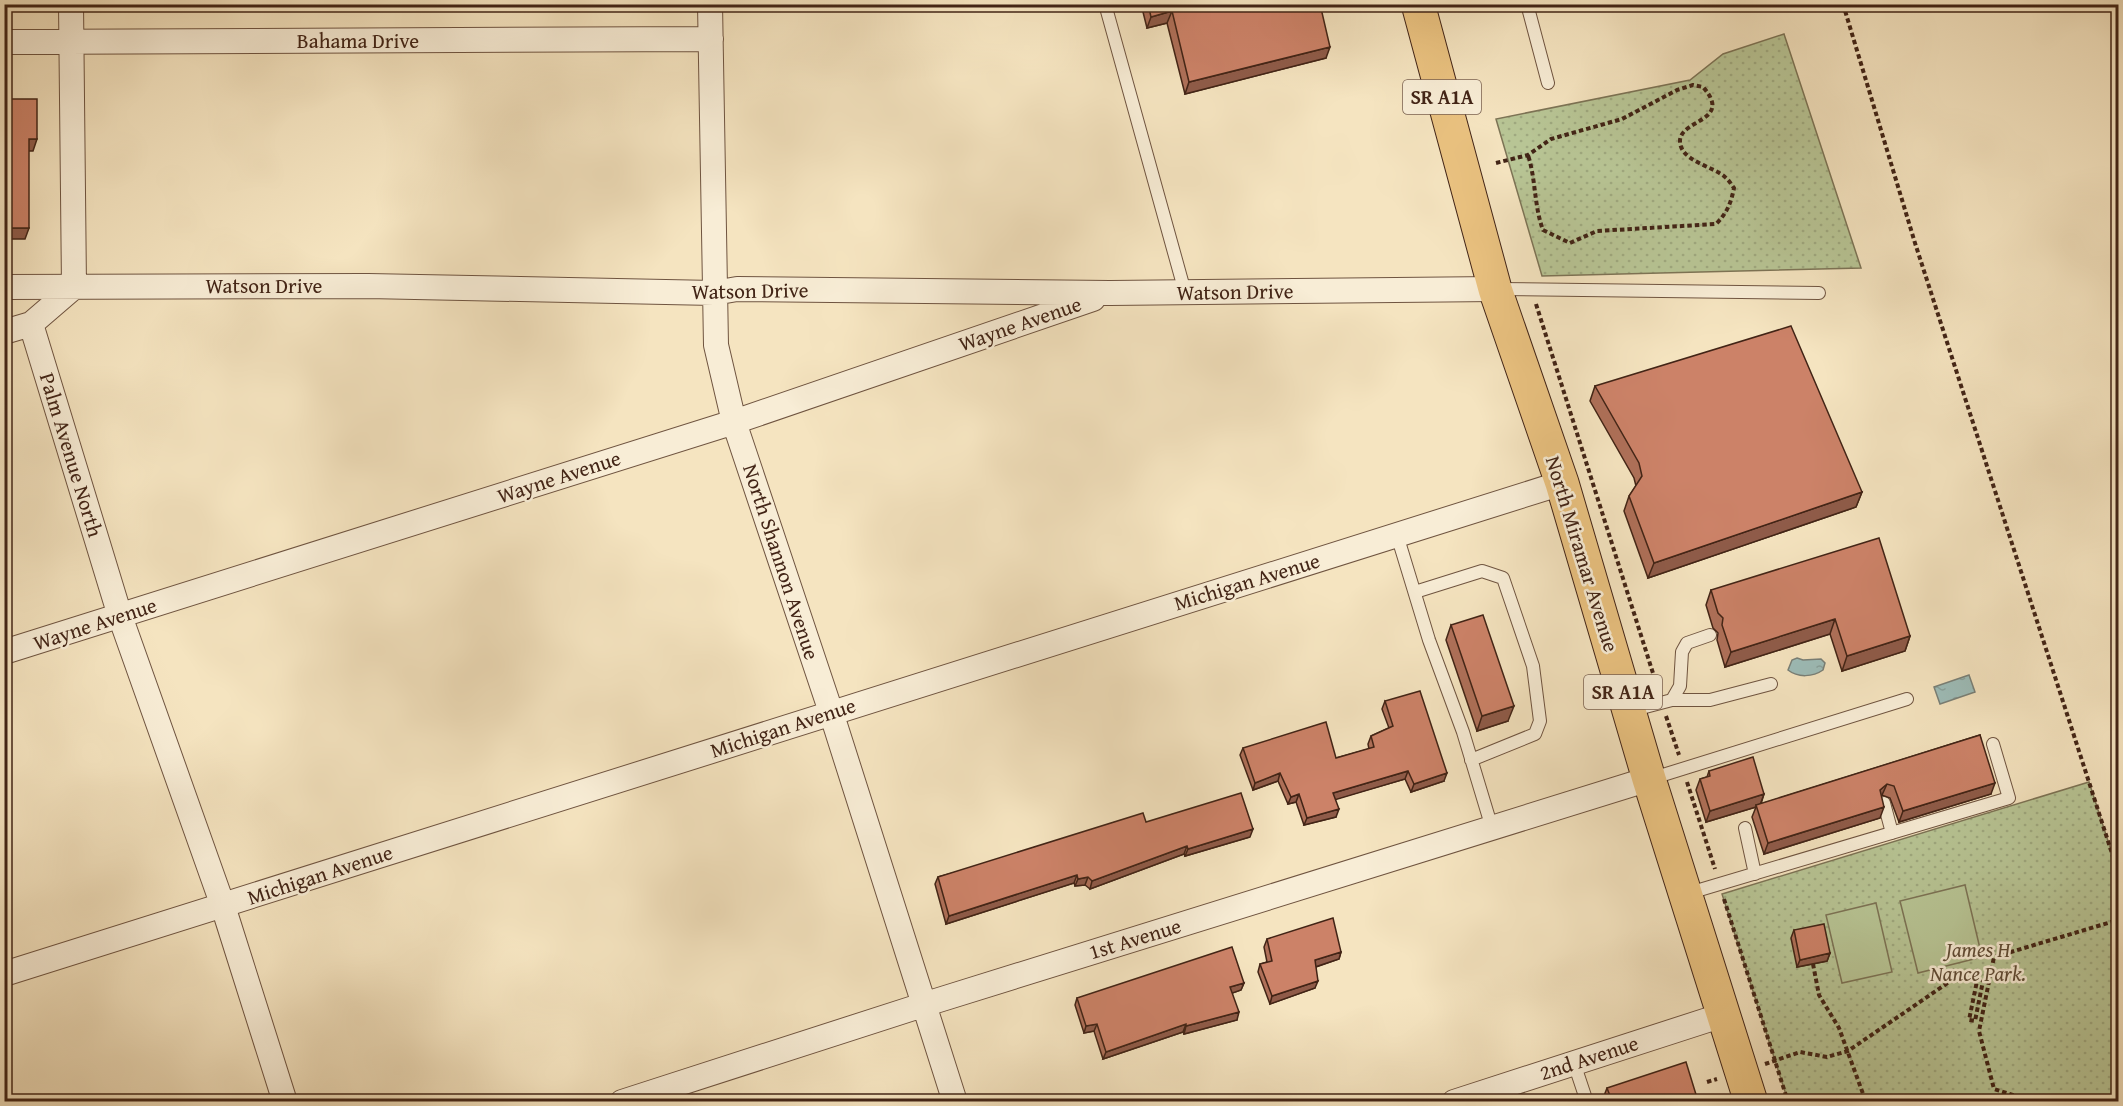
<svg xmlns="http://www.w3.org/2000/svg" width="2123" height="1106" font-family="'Gentium Book Plus',serif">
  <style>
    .green { fill: url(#green-dots); stroke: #7d7456; stroke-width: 1.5 }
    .pitch { fill: #b8c595; stroke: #7d7456; stroke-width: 1.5 }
    .water { fill: url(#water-ripples); stroke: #798078; stroke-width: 1.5 }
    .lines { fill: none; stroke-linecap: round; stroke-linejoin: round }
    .lane-casing { stroke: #6f5440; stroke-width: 14 }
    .street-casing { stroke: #6f5440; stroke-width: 26 }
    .primary-casing { stroke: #422416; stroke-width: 35 }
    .path { stroke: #422416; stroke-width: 4; stroke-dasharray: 4.5 3; stroke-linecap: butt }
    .lane { stroke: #f8edd6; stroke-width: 12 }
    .street { stroke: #f8edd6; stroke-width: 24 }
    .primary { stroke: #eac280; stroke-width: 33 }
    .wall { fill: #af7059; stroke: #422416; stroke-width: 1.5 }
    .shaded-wall { fill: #8f5b49; stroke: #422416; stroke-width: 1.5 }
    .building { fill: #cc8268; stroke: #422416; stroke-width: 1.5 }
    .labels { text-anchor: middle; stroke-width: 5; stroke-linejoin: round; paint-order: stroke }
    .shield { fill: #f8edd6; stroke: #796050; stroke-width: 1.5 }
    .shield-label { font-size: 20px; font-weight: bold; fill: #422416 }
    .street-label { font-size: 21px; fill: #422416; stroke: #f8edd6 }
    .park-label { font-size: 21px; font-style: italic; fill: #604c36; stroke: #f8edd6 }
  </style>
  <defs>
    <pattern id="green-dots" width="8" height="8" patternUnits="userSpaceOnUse" patternTransform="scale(1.5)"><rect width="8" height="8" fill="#b8c595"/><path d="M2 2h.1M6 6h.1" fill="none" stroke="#9fa980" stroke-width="1.8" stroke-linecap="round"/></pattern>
    <pattern id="water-ripples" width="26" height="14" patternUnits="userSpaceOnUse" patternTransform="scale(1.5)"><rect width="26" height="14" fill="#9dbdb9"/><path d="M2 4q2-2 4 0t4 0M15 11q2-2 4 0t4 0" fill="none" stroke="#88a29e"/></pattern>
  </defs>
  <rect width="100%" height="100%" fill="#f5e4c0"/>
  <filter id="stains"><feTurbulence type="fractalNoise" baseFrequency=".00333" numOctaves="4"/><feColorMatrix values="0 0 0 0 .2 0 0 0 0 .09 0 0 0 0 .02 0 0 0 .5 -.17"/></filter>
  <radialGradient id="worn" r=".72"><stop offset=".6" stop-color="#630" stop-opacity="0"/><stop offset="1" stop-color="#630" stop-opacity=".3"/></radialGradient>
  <path class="green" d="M 1784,34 L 1861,268 L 1542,276 L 1496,119 L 1690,80 L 1723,54 Z
    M 2089,782 L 2118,872 L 2118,1101 L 1788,1101 L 1722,894 Z"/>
  <path class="pitch" d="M 1965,885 L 1982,957 L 1918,973 L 1900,901 Z
    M 1876,903 L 1892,972 L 1842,983 L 1826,915 Z"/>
  <path class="water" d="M 1797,658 L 1803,660 L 1821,659 L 1825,663 L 1823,670 C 1813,677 1798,678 1788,670 L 1792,660 Z
    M 1969,675 L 1975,692 L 1940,704 L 1934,687 Z"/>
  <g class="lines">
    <g class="lane-casing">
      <path id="lane" d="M 1105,4 L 1185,292
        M 1527,4 L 1548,83
        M 1496,289 L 1819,293
        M 1397,535 L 1429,640 L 1463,732 L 1492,828
        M 1415,592 L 1482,571 L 1503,578 L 1533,666 L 1540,721 L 1535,734 L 1471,760
        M 1672,700 L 1680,686 L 1682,652 L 1687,643 L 1710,635
        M 1630,711 L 1672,700 L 1710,700 L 1771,684
        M 1650,779 L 1907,699
        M 1884,803 L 1892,833
        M 1745,828 L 1755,874
        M 1686,894 L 2009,798 L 1993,744
        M 1574,1063 L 1587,1102"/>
    </g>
    <g class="street-casing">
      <path id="street" d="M 71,4 L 74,287 L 31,324 L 120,616 L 223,906 L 285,1102
        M 710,4 L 716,345 L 734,422 L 831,712 L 955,1102
        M 4,42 L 711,39
        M 4,287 L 368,286 L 714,293 L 737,289 L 1110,293 L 1495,289
        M 4,332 L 31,324
        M 4,652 L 734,422 L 1093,299
        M 4,974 L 1562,483
        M 622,1102 L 926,1004 L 1649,779
        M 1454,1102 L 1723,1015"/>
    </g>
    <g class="primary-casing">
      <path id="primary" d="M 1418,4 L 1495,289 L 1562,483 L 1649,779 L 1751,1102"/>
    </g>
    <path class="path" d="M 1843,4 L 1915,243 L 2118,872
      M 1496,163 L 1528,155 L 1551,139 L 1622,119 L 1677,90 L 1693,85 L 1703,87 C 1733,121 1682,119 1680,140 C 1679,161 1713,166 1725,177 C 1729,180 1731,184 1734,188 C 1731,203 1727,213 1716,224 L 1597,231 L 1570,243 L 1543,230 C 1534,206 1536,180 1528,155
      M 1536,304 L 1658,689
      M 1666,716 L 1679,755
      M 1687,782 L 1715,869
      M 1724,899 L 1788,1102
      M 1813,964 L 1819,995 L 1839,1028 L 1866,1102
      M 1765,1064 L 1800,1052 L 1827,1057 L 1848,1051 L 1952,980 L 1977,981 L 1969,1020 L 1975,1021 L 1983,981 L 1990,982
      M 1707,1082 L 1717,1079
      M 2035,1102 L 1994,1089 L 1979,1031 L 1994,957 L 2118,920"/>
    <use href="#lane" class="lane"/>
    <use href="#street" class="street"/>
    <use href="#primary" class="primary"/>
  </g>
  <path class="wall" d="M 1141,4 L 1320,4 L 1326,58 L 1185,94 L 1167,23 L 1147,28 Z
    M 1595,386 L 1862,492 L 1856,507 L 1648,578 L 1624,511 L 1629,496 L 1636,486 L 1634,478 L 1590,401 Z
    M 1711,590 L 1910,636 L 1905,651 L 1842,671 L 1830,634 L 1725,667 L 1717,640 L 1718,633 L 1713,628 L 1706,605 Z
    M 1451,625 L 1508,721 L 1477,731 L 1446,640 Z
    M 1385,701 L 1444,781 L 1411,792 L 1405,779 L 1335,799 L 1336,817 L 1304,825 L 1296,802 L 1288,804 L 1278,781 L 1253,790 L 1240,755 L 1243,748 L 1336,758 L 1369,749 L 1368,744 L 1371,736 L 1389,728 L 1382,709 Z
    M 1980,735 L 1991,794 L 1899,822 L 1890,798 L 1882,795 L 1881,796 L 1880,818 L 1764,854 L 1752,817 L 1756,807 L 1706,822 L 1696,790 L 1700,779 L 1707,777 L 1709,771 L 1764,794 L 1761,804 Z
    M 1146,822 L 1250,837 L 1185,856 L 1184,854 L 1090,889 L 1085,885 L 1075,886 L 1074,883 L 946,924 L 935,884 L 938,877 Z
    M 1794,930 L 1830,953 L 1827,961 L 1797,967 L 1791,938 Z
    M 1267,939 L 1341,952 L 1339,959 L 1316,967 L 1315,988 L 1270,1004 L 1258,972 L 1260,964 L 1267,962 L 1264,947 Z
    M 1244,983 L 1241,990 L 1232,993 L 1237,1020 L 1184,1034 L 1183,1032 L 1103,1059 L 1094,1031 L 1084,1033 L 1075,1005 L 1077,998 Z
    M 1607,1088 L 1698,1101 L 1602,1101 Z"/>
  <path class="shaded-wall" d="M 1172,11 L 1167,23 L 1147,28 L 1151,17 Z
    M 1330,47 L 1326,58 L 1185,94 L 1189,82 Z
    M 29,139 L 37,139 L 33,151 L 25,151 Z
    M 4,228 L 29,228 L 25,239 L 4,239 Z
    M 1862,492 L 1856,507 L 1648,578 L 1654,563 Z
    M 1835,619 L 1830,634 L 1725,667 L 1731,652 Z
    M 1910,636 L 1905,651 L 1842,671 L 1847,656 Z
    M 1514,706 L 1508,721 L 1477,731 L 1482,716 Z
    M 1408,771 L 1405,779 L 1331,801 L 1333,793 Z
    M 1280,773 L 1278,781 L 1253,790 L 1255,783 Z
    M 1447,773 L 1444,781 L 1411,792 L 1414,784 Z
    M 1995,783 L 1991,794 L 1899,822 L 1903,811 Z
    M 1887,784 L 1882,795 L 1876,801 L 1880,790 Z
    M 1299,794 L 1296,802 L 1288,804 L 1291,797 Z
    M 1764,794 L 1760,805 L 1756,805 L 1756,807 L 1706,822 L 1710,811 Z
    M 1884,807 L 1880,818 L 1764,854 L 1768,843 Z
    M 1339,809 L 1336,817 L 1304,825 L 1307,818 Z
    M 1253,829 L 1250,837 L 1185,856 L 1188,849 Z
    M 1187,846 L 1184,854 L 1090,889 L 1092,881 Z
    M 1077,875 L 1074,883 L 946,924 L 949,916 Z
    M 1088,877 L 1085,885 L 1075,886 L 1078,879 Z
    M 1341,952 L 1339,959 L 1312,968 L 1315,960 Z
    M 1830,953 L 1827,961 L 1797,967 L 1800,960 Z
    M 1318,981 L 1315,988 L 1270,1004 L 1272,996 Z
    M 1244,983 L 1241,990 L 1227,995 L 1230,987 Z
    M 1239,1012 L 1237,1020 L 1184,1034 L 1186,1026 Z
    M 1097,1024 L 1094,1031 L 1084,1033 L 1086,1026 Z
    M 1186,1024 L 1183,1032 L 1103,1059 L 1106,1052 Z"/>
  <path class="building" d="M 1148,4 L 1320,4 L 1330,47 L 1189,82 L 1172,11 L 1151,17 Z
    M 4,99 L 37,99 L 37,139 L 29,139 L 29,228 L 4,228 Z
    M 1791,326 L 1862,492 L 1654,563 L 1629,496 L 1642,476 L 1639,463 L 1595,386 Z
    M 1879,538 L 1910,636 L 1847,656 L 1835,619 L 1731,652 L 1722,625 L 1723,618 L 1718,613 L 1711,590 Z
    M 1483,615 L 1514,706 L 1482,716 L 1451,625 Z
    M 1420,691 L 1447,773 L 1414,784 L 1408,771 L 1333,793 L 1339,809 L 1307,818 L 1299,794 L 1291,797 L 1280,773 L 1255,783 L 1243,748 L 1326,722 L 1336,758 L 1374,747 L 1371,736 L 1393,726 L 1385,701 Z
    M 1980,735 L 1995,783 L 1903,811 L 1894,786 L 1887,784 L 1880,790 L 1884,807 L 1768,843 L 1756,805 Z
    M 1753,757 L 1764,794 L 1710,811 L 1700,779 L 1710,776 L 1709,771 Z
    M 1241,793 L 1253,829 L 1188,849 L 1187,846 L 1092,881 L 1088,877 L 1078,879 L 1077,875 L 949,916 L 938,877 L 1143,813 L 1146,822 Z
    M 1333,918 L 1341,952 L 1315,960 L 1318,981 L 1272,996 L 1260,964 L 1272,961 L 1267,939 Z
    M 1824,924 L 1830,953 L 1800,960 L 1794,930 Z
    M 1232,947 L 1244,983 L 1230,987 L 1239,1012 L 1186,1026 L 1186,1024 L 1106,1052 L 1097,1024 L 1086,1026 L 1077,998 Z
    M 1686,1062 L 1698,1101 L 1612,1101 L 1607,1088 Z"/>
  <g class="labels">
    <g class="shield">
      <rect x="1403" y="80" width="78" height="34" rx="4.5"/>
      <rect x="1584" y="675" width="78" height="34" rx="4.5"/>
    </g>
    <g class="shield-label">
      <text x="1442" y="104">SR A1A</text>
      <text x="1623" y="699">SR A1A</text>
    </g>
    <g class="street-label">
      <text x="358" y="48">Bahama Drive</text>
      <text x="264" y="293">Watson Drive</text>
      <text transform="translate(750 291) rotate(-1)" y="7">Watson Drive</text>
      <text transform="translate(1235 292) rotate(-1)" y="7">Watson Drive</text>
      <text transform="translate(1020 324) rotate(-19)" y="7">Wayne Avenue</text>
      <text transform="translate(71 455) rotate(73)" y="7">Palm Avenue North</text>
      <text transform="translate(559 477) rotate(-18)" y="7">Wayne Avenue</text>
      <text transform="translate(1582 554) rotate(73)" y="7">North Miramar Avenue</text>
      <text transform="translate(781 562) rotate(72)" y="7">North Shannon Avenue</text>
      <text transform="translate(1247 582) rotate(-17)" y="7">Michigan Avenue</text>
      <text transform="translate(95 624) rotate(-18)" y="7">Wayne Avenue</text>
      <text transform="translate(783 728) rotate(-18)" y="7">Michigan Avenue</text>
      <text transform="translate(320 875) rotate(-18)" y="7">Michigan Avenue</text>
      <text transform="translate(1135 939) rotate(-17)" y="7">1st Avenue</text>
      <text transform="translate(1589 1058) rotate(-18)" y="7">2nd Avenue</text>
    </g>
    <g class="park-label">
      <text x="1978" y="957">James H<tspan x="1978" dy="24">Nance Park.</tspan></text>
    </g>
  </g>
  <rect width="2123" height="1106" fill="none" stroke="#f5e4c0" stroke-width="24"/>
  <rect x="6" y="6" width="2111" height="1094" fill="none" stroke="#422416" stroke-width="3"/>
  <rect x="12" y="12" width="2099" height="1082" fill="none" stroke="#422416" stroke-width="1.5"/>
  <rect width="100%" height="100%" filter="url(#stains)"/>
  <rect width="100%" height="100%" fill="url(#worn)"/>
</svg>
